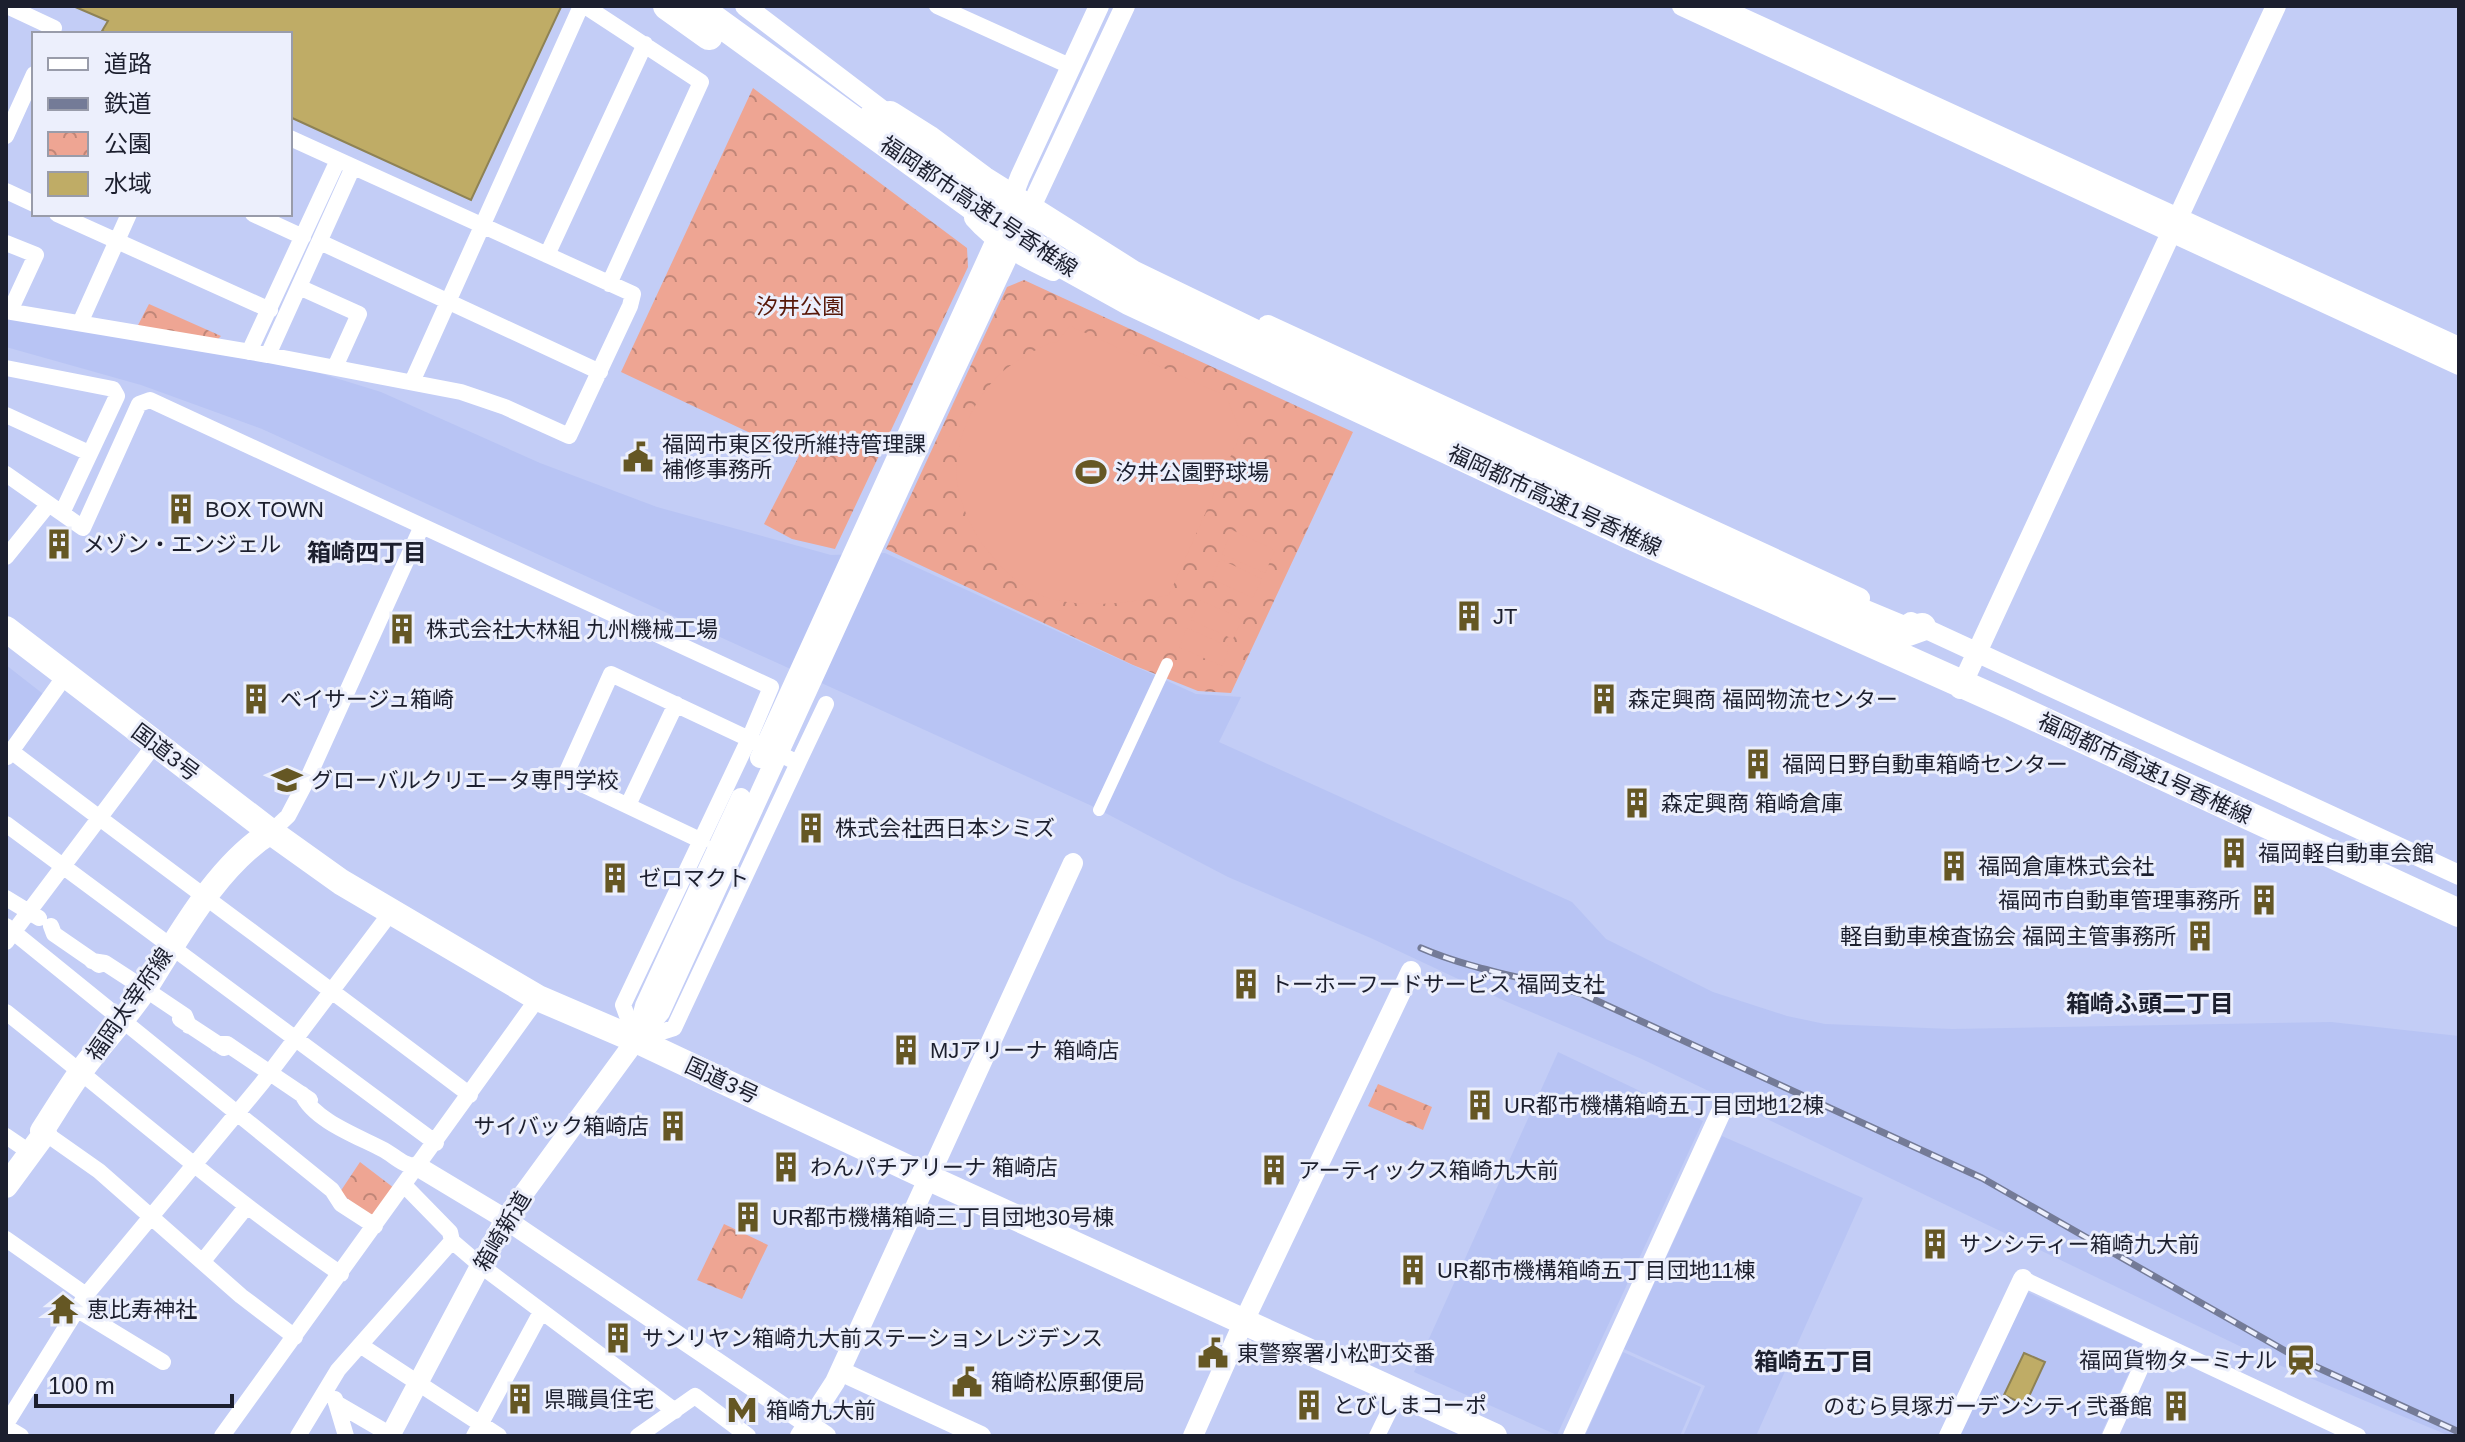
<svg xmlns="http://www.w3.org/2000/svg" width="2465" height="1442" font-family="Arial,'Noto Sans JP',sans-serif">
  <style>
    .built { fill: #b8c4f4 }
    .park { fill: url(#park-crowns) }
    .pitch { fill: #eea593 }
    .water { fill: #bfac66; stroke: #8e8255; stroke-width: 2 }
    .lines { fill: none; stroke-linecap: round; stroke-linejoin: round }
    .pedestrian { stroke: #fff; stroke-width: 12 }
    .minor { stroke: #fff; stroke-width: 16 }
    .tertiary { stroke: #fff; stroke-width: 20 }
    .primary { stroke: #fff; stroke-width: 24 }
    .trunk { stroke: #fff; stroke-width: 26 }
    .motorway { stroke: #fff; stroke-width: 28 }
    .rail-casing { stroke: #747b97; stroke-width: 7 }
    .rail { stroke: #eceffc; stroke-width: 4; stroke-dasharray: 12; stroke-linecap: butt }
    .labels { text-anchor: middle; stroke-width: 6; stroke-linejoin: round; paint-order: stroke }
    .street-label { font-size: 22px; fill: #1c1f2e; stroke: #eceffc }
    .park-label { font-size: 22px; fill: #571708; stroke: #eceffc }
    .poi-label { font-size: 22px; fill: #1c1f2e; stroke: #eceffc; text-anchor: start }
    .neighbourhood-label { font-size: 24px; font-weight: bold; fill: #1c1f2e; stroke: #eceffc }
  </style>
  <defs>
    <pattern id="park-crowns" width="20" height="18" patternUnits="userSpaceOnUse" patternTransform="scale(2)"><rect width="20" height="18" fill="#eea593"/><path d="M2 6a3 3 0 1 1 6 0M12 15a3 3 0 1 1 6 0" fill="none" stroke="#c08678"/></pattern>
  </defs>
  <rect width="100%" height="100%" fill="#c3cdf6"/>
  <path class="built" d="M 6,315 L 300,367 L 381,392 L 540,463 L 657,507 L 831,555 L 885,553 L 1196,694 L 1241,697 L 1219,742 L 1572,902 L 1606,939 L 1713,992 L 1787,1016 L 1825,1024 L 1952,1029 L 2331,1022 L 2459,1036 L 2459,1436 L 2450,1436 L 2279,1365 L 1642,1059 L 1505,1001 L 1373,939 L 1228,877 L 1092,806 L 262,429 L 141,385 L 6,347 Z
    M 6,665 L 47,697 L 6,752 Z
    M 1558,1052 L 1703,1121 L 1557,1435 L 1414,1372 Z
    M 1722,1136 L 1863,1198 L 1756,1436 L 1683,1436 L 1705,1386 L 1624,1349 Z
    M 2025,1291 L 2142,1344 L 2100,1436 L 1959,1436 Z
    M 1623,1352 L 1701,1387 L 1680,1436 L 1585,1436 Z"/>
  <path class="park" d="M 753,88 L 967,248 L 968,267 L 835,549 L 792,539 L 764,524 L 799,456 L 621,372 Z
    M 1024,280 L 1353,432 L 1231,693 L 1198,691 L 1133,665 L 886,549 L 1007,287 Z
    M 149,304 L 221,336 L 216,341 L 137,327 Z
    M 1378,1084 L 1432,1107 L 1423,1130 L 1368,1106 Z
    M 360,1162 L 394,1188 L 372,1220 L 340,1192 Z
    M 724,1224 L 768,1245 L 742,1299 L 697,1280 Z"/>
  <path class="pitch" d="M 1070,326 L 1226,396 L 1241,433 L 1169,595 C 1130,603 1086,609 1048,598 C 1022,589 1004,571 987,550 C 969,528 953,489 957,460 C 960,431 976,398 996,378 C 1011,362 1032,352 1052,342 L 1056,343 Z
    M 1232,530 L 1275,550 L 1265,573 L 1222,554 Z
    M 1220,559 L 1262,579 L 1253,598 L 1212,579 Z
    M 1200,600 L 1242,619 L 1233,639 L 1191,620 Z
    M 1187,628 L 1230,647 L 1222,666 L 1179,647 Z"/>
  <path class="water" d="M 73,6 L 559,6 L 561,7 L 471,200 L 290,117 L 290,34 L 109,34 L 102,31 L 108,21 Z
    M 2024,1353 L 2045,1362 L 2025,1405 L 2004,1395 Z"/>
  <g class="lines">
    <path class="pedestrian" d="M 1099,810 L 1167,664"/>
    <path class="minor" d="M 7,6 L 54,28
      M 585,6 L 701,82 L 609,284
      M 937,6 L 1072,67
      M 6,136 L 34,74
      M 6,191 L 34,204
      M 57,214 L 270,310
      M 253,214 L 303,237
      M 320,242 L 600,372
      M 6,243 L 36,255 L 10,311
      M 547,255 L 645,44
      M 299,287 L 359,314 L 335,367
      M 6,311 L 268,355 L 461,392 L 505,407 L 569,436 L 630,306 L 633,294 L 290,138
      M 80,323 L 129,214
      M 249,352 L 338,160
      M 268,355 L 353,167
      M 6,368 L 113,389 L 117,396 L 62,513
      M 412,382 L 581,6
      M 6,415 L 89,453
      M 6,474 L 83,528 L 139,404 L 150,400 L 422,526 L 307,780 L 288,816 L 271,832
      M 422,526 L 771,687 L 749,739 L 611,674 L 565,776 L 702,841
      M 6,557 L 48,505
      M 749,739 L 798,763 L 674,1028 L 636,1040 L 623,1005 Z
      M 11,751 C 163,867 317,979 470,1095
      M 7,757 L 65,676
      M 798,763 L 826,704
      M 628,805 L 676,704
      M 6,824 L 436,1143
      M 6,898 L 39,918
      M 6,926 L 332,1190 L 341,1204 L 375,1226
      M 51,926 L 54,934 L 99,965
      M 6,942 L 155,744
      M 92,961 L 105,963 L 145,989 L 185,1016 L 189,1026
      M 6,1012 C 117,1100 223,1194 341,1274
      M 180,1019 L 224,1048
      M 217,1044 L 227,1044 L 310,1100
      M 302,1094 C 314,1121 360,1137 384,1150 C 395,1156 403,1166 417,1166
      M 45,1133 L 99,1171 L 241,1296 L 295,1337
      M 6,1136 L 31,1153
      M 405,1186 L 450,1232 L 452,1241 L 480,1265 L 675,1411
      M 6,1239 L 86,1295
      M 203,1261 L 247,1206
      M 2023,1279 L 2358,1436
      M 76,1309 L 163,1362
      M 360,1345 L 499,1436
      M 335,1399 L 346,1436
      M 336,1403 L 391,1435
      M 6,1424 L 86,1295 L 262,1083 L 392,911
      M 6,1427 L 21,1436
      M 222,1436 L 538,998
      M 298,1436 L 338,1370 L 452,1241
      M 474,1436 L 541,1312
      M 638,1436 L 695,1396 L 748,1436
      M 1377,1436 L 1398,1393
      M 2110,1436 L 2153,1341"/>
    <path class="tertiary" d="M 745,6 L 895,120
      M 1682,6 L 2459,365
      M 1716,6 L 2459,347
      M 974,218 C 996,243 1023,257 1053,271
      M 1268,325 L 1860,598
      M 1911,622 L 2459,875
      M 1960,689 L 2276,6
      M 760,758 L 996,240 L 1020,177 L 1099,6
      M 638,1032 L 645,1006 L 741,798
      M 417,1166 L 505,1219 L 826,1436
      M 840,1371 L 981,1436
      M 390,1436 L 505,1219 L 636,1040 L 660,1012 L 913,459 L 1125,6
      M 800,1436 L 835,1382 L 1073,863
      M 1193,1436 L 1244,1321 L 1411,971
      M 1573,1436 L 1721,1112
      M 1949,1436 L 2023,1279"/>
    <path class="primary" d="M 6,1186 L 45,1133 L 42,1131 C 55,1111 68,1089 82,1070 C 102,1042 127,1017 146,988 C 179,936 218,864 271,832"/>
    <path class="trunk" d="M 6,629 L 271,832 L 341,882 L 538,998 L 636,1040 L 927,1177 L 1494,1436"/>
    <path class="motorway" d="M 667,6 L 709,36
      M 696,6 L 989,218 L 1064,265 L 1129,301 L 1627,534 L 2009,705 L 2459,913
      M 871,119 L 890,115 L 928,139 L 983,180 L 1132,274 L 1487,446 L 1706,548 L 1908,632 L 1922,627"/>
    <g class="rail-casing">
      <path id="rail" d="M 1421,948 C 1472,970 1529,978 1582,994 L 1982,1178 L 2301,1360 L 2459,1432"/>
    </g>
    <use href="#rail" class="rail"/>
  </g>
  <defs>
    <g id="civic-bare" transform="scale(2.4)"><path d="M-.6-6.5H3V-4.5H.6V-3L4-1V1h2V6H-6V1h2V-1L-.6-3ZM-1.2 2.5V6h2.4V2.5Z" fill="#655724" stroke="#eceffc" stroke-width="2.5" paint-order="stroke"/></g>
    <g id="stadium-bare" transform="scale(2.4)"><path d="M0-5a6.5 5 0 1 0 0 10a6.5 5 0 1 0 0-10ZM-3.5-1.8h7v3.6h-7Z" fill="#655724" stroke="#eceffc" stroke-width="2.5" paint-order="stroke"/></g>
    <g id="building-bare" transform="scale(2.4)"><path d="M-4-6H4V6H1V3H-1V6H-4ZM-2.5-4.3h1.7v1.8h-1.7ZM.8-4.3h1.7v1.8H.8ZM-2.5-1h1.7V.8h-1.7ZM.8-1h1.7V.8H.8Z" fill="#655724" stroke="#eceffc" stroke-width="2.5" paint-order="stroke"/></g>
    <g id="university-bare" transform="scale(2.4)"><path d="M0-5L7-2L0 1L-7-2ZM-4 1L0 2.5L4 1V4Q0 6-4 4Z" fill="#655724" stroke="#eceffc" stroke-width="2.5" paint-order="stroke"/></g>
    <g id="temple-bare" transform="scale(2.4)"><path d="M0-6L5-2H3V0L6.5 2.5H4V6H1.5V3h-3V6H-4V2.5H-6.5L-3 0V-2H-5Z" fill="#655724" stroke="#eceffc" stroke-width="2.5" paint-order="stroke"/></g>
    <g id="station-bare" transform="scale(2.4)"><path d="M-3-6H3Q5-6 5-4V2Q5 4 3 4L4.5 6H3L1.5 4h-3L-3 6H-4.5L-3 4Q-5 4-5 2V-4Q-5-6-3-6ZM-3.5-4v3h7v-3ZM-3.5 1v1.5H-2V1ZM2 1v1.5H3.5V1Z" fill="#655724" stroke="#eceffc" stroke-width="2.5" paint-order="stroke"/></g>
    <g id="metro-bare" transform="scale(2.4)"><path d="M-5.5 5V-5H-3L0 0L3-5H5.5V5H3V-.5L0 4L-3-.5V5Z" fill="#655724" stroke="#eceffc" stroke-width="2.5" paint-order="stroke"/></g>
  </defs>
  <g fill-rule="evenodd">
    <use href="#civic-bare" x="638" y="457"/>
    <use href="#stadium-bare" x="1091" y="472"/>
    <use href="#building-bare" x="181" y="509"/>
    <use href="#building-bare" x="59" y="544"/>
    <use href="#building-bare" x="1469" y="616"/>
    <use href="#building-bare" x="402" y="629"/>
    <use href="#building-bare" x="256" y="699"/>
    <use href="#building-bare" x="1604" y="699"/>
    <use href="#building-bare" x="1758" y="764"/>
    <use href="#university-bare" x="287" y="780"/>
    <use href="#building-bare" x="1637" y="803"/>
    <use href="#building-bare" x="811" y="828"/>
    <use href="#building-bare" x="2234" y="853"/>
    <use href="#building-bare" x="1954" y="866"/>
    <use href="#building-bare" x="615" y="878"/>
    <use href="#building-bare" x="2264" y="900"/>
    <use href="#building-bare" x="2200" y="936"/>
    <use href="#building-bare" x="1246" y="984"/>
    <use href="#building-bare" x="906" y="1050"/>
    <use href="#building-bare" x="1480" y="1105"/>
    <use href="#building-bare" x="673" y="1126"/>
    <use href="#building-bare" x="786" y="1167"/>
    <use href="#building-bare" x="1274" y="1170"/>
    <use href="#building-bare" x="748" y="1217"/>
    <use href="#building-bare" x="1935" y="1244"/>
    <use href="#building-bare" x="1413" y="1270"/>
    <use href="#temple-bare" x="63" y="1309"/>
    <use href="#building-bare" x="618" y="1338"/>
    <use href="#civic-bare" x="1213" y="1353"/>
    <use href="#station-bare" x="2301" y="1360"/>
    <use href="#civic-bare" x="967" y="1382"/>
    <use href="#building-bare" x="520" y="1399"/>
    <use href="#building-bare" x="1309" y="1405"/>
    <use href="#building-bare" x="2176" y="1406"/>
    <use href="#metro-bare" x="742" y="1410"/>
  </g>
  <g class="labels">
    <g class="street-label">
      <text transform="translate(979 206) rotate(34)" y="8">福岡都市高速1号香椎線</text>
      <text transform="translate(1555 500) rotate(25)" y="8">福岡都市高速1号香椎線</text>
      <text transform="translate(166 752) rotate(37)" y="8">国道3号</text>
      <text transform="translate(2145 768) rotate(25)" y="8">福岡都市高速1号香椎線</text>
      <text transform="translate(129 1004) rotate(-55)" y="8">福岡太宰府線</text>
      <text transform="translate(722 1080) rotate(25)" y="8">国道3号</text>
      <text transform="translate(502 1231) rotate(-59)" y="8">箱崎新道</text>
    </g>
    <g class="park-label">
      <text x="800" y="314">汐井公園</text>
    </g>
    <g class="poi-label">
      <text x="662" y="452">福岡市東区役所維持管理課<tspan x="662" dy="25">補修事務所</tspan></text>
      <text x="1115" y="480">汐井公園野球場</text>
      <text x="205" y="517">BOX TOWN</text>
      <text x="83" y="552">メゾン・エンジェル</text>
      <text x="1493" y="624">JT</text>
      <text x="426" y="637">株式会社大林組 九州機械工場</text>
      <text x="280" y="707">ベイサージュ箱崎</text>
      <text x="1628" y="707">森定興商 福岡物流センター</text>
      <text x="1782" y="772">福岡日野自動車箱崎センター</text>
      <text x="311" y="788">グローバルクリエータ専門学校</text>
      <text x="1661" y="811">森定興商 箱崎倉庫</text>
      <text x="835" y="836">株式会社西日本シミズ</text>
      <text x="2258" y="861">福岡軽自動車会館</text>
      <text x="1978" y="874">福岡倉庫株式会社</text>
      <text x="639" y="886">ゼロマクト</text>
      <text x="2240" y="908" text-anchor="end">福岡市自動車管理事務所</text>
      <text x="2176" y="944" text-anchor="end">軽自動車検査協会 福岡主管事務所</text>
      <text x="1270" y="992">トーホーフードサービス 福岡支社</text>
      <text x="930" y="1058">MJアリーナ 箱崎店</text>
      <text x="1504" y="1113">UR都市機構箱崎五丁目団地12棟</text>
      <text x="649" y="1134" text-anchor="end">サイバック箱崎店</text>
      <text x="810" y="1175">わんパチアリーナ 箱崎店</text>
      <text x="1298" y="1178">アーティックス箱崎九大前</text>
      <text x="772" y="1225">UR都市機構箱崎三丁目団地30号棟</text>
      <text x="1959" y="1252">サンシティー箱崎九大前</text>
      <text x="1437" y="1278">UR都市機構箱崎五丁目団地11棟</text>
      <text x="87" y="1317">恵比寿神社</text>
      <text x="642" y="1346">サンリヤン箱崎九大前ステーションレジデンス</text>
      <text x="1237" y="1361">東警察署小松町交番</text>
      <text x="2277" y="1368" text-anchor="end">福岡貨物ターミナル</text>
      <text x="991" y="1390">箱崎松原郵便局</text>
      <text x="544" y="1407">県職員住宅</text>
      <text x="1333" y="1413">とびしまコーポ</text>
      <text x="2152" y="1414" text-anchor="end">のむら貝塚ガーデンシティ弐番館</text>
      <text x="766" y="1418">箱崎九大前</text>
    </g>
    <g class="neighbourhood-label">
      <text x="367" y="561">箱崎四丁目</text>
      <text x="2150" y="1012">箱崎ふ頭二丁目</text>
      <text x="1814" y="1370">箱崎五丁目</text>
    </g>
  </g>
  <rect width="2465" height="1442" fill="none" stroke="#1c1f2e" stroke-width="16"/>
  <rect x="32" y="32" width="260" height="184" fill="#eceffc" stroke="#999caa" stroke-width="2"/>
  <rect x="48" y="58" width="40" height="12" fill="#ffffff" stroke="#999caa" stroke-width="2"/>
  <text x="104" y="72" font-size="24" fill="#1c1f2e">道路</text>
  <rect x="48" y="98" width="40" height="12" fill="#747b97" stroke="#999caa" stroke-width="2"/>
  <text x="104" y="112" font-size="24" fill="#1c1f2e">鉄道</text>
  <rect x="48" y="132" width="40" height="24" fill="url(#park-crowns)" stroke="#999caa" stroke-width="2"/>
  <text x="104" y="152" font-size="24" fill="#1c1f2e">公園</text>
  <rect x="48" y="172" width="40" height="24" fill="#bfac66" stroke="#999caa" stroke-width="2"/>
  <text x="104" y="192" font-size="24" fill="#1c1f2e">水域</text>
  <path d="M36 1394v12h196v-12" fill="none" stroke="#1c1f2e" stroke-width="4"/>
  <text x="48" y="1394" font-size="24" fill="#1c1f2e" stroke="#eceffc" stroke-width="6" paint-order="stroke">100 m</text>
</svg>
